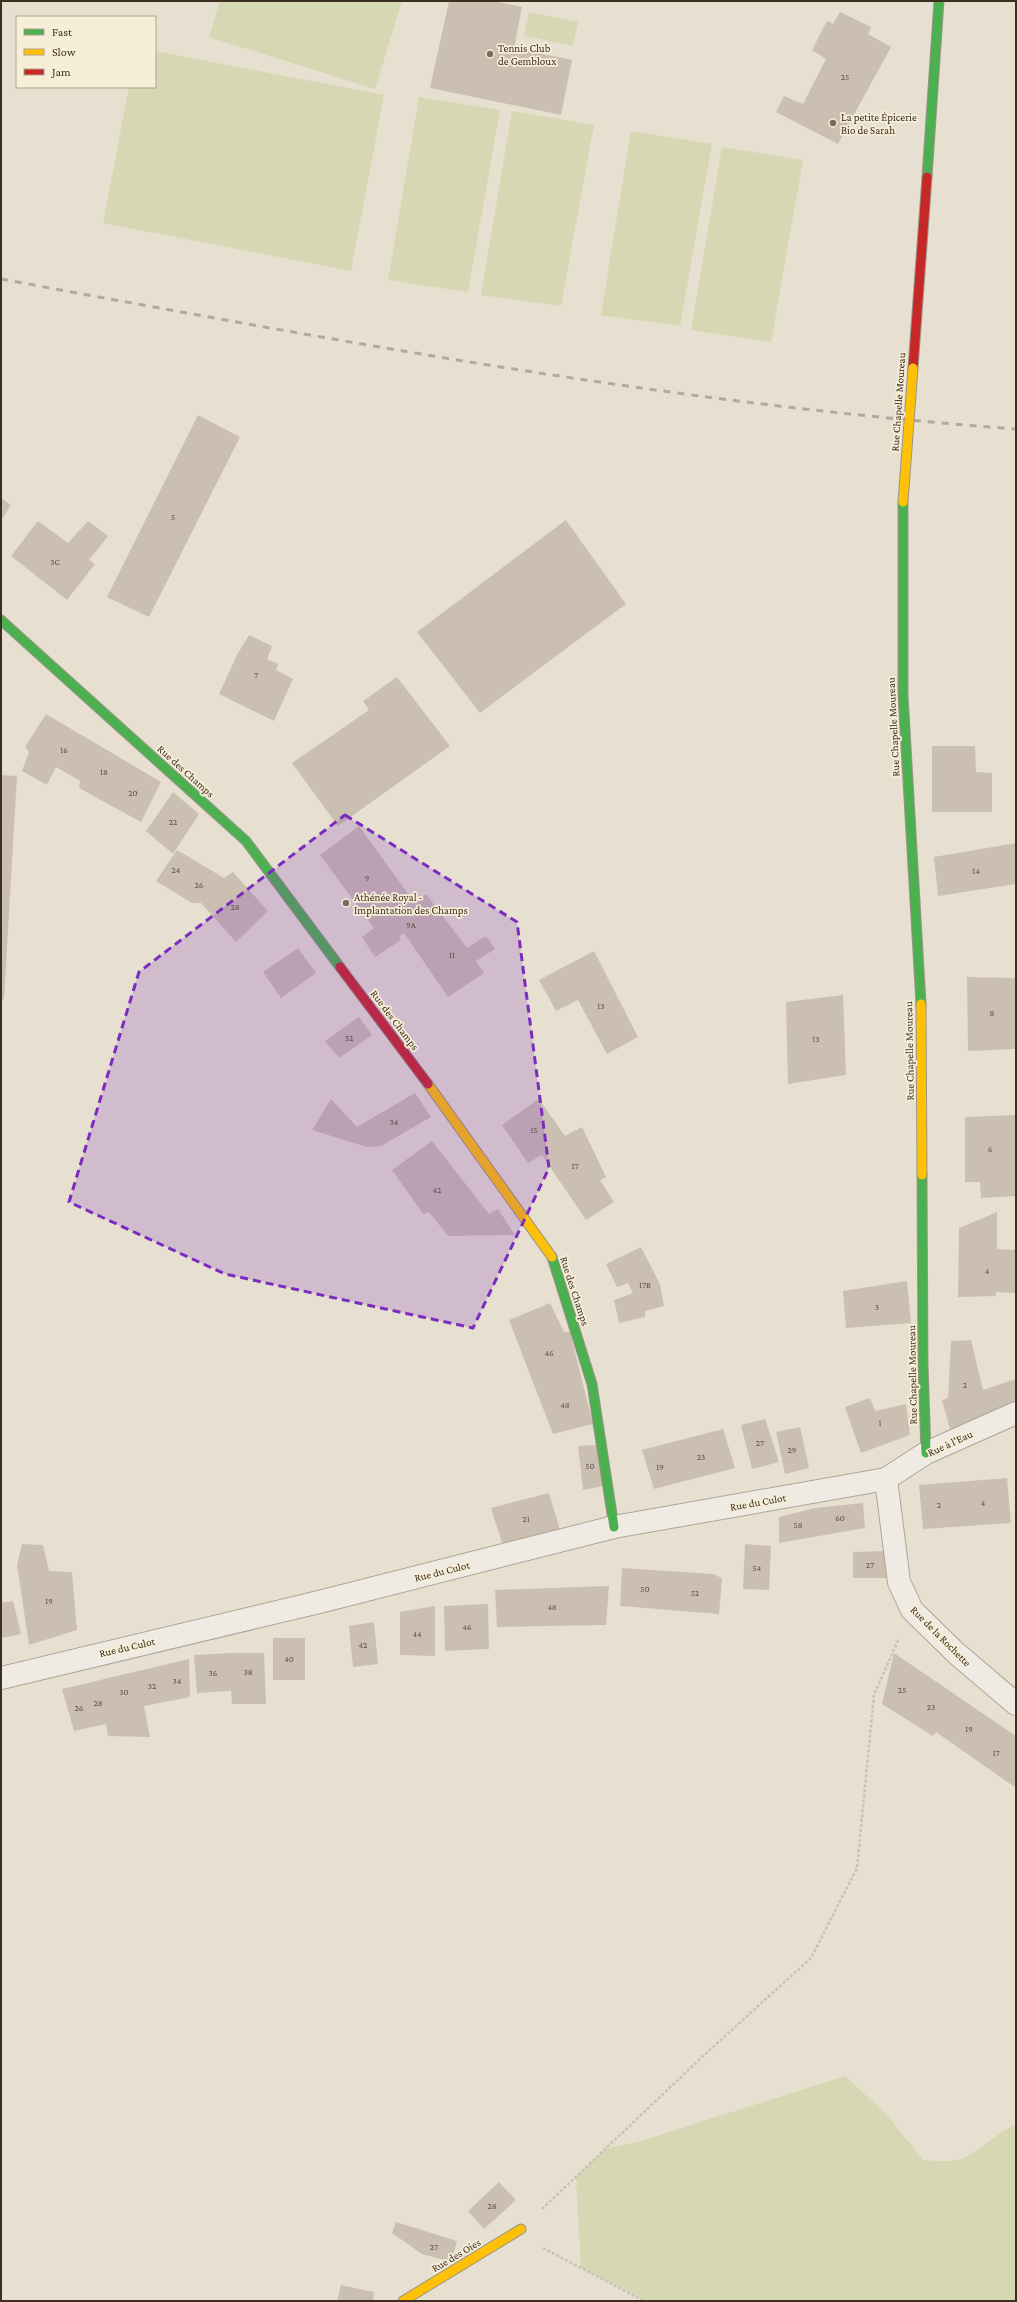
<svg xmlns="http://www.w3.org/2000/svg" width="1017" height="2302" font-family="'Crimson Pro',serif">
  <style>
    .green { fill: #d6d7b3 }
    .building { fill: #cbbfb2 }
    .lines { fill: none; stroke-linecap: round; stroke-linejoin: round }
    .street-casing { stroke: #ada599; stroke-width: 24 }
    .fast-casing { stroke: #9c958a; stroke-width: 11 }
    .slow-casing { stroke: #9c958a; stroke-width: 11 }
    .jam-casing { stroke: #9c958a; stroke-width: 11 }
    .path { stroke: #c8c2b9; stroke-width: 2.5; stroke-dasharray: 3 2; stroke-linecap: butt }
    .street { stroke: #efebe3; stroke-width: 22 }
    .fast { stroke: #4caf50; stroke-width: 9 }
    .slow { stroke: #ffc107; stroke-width: 9 }
    .jam { stroke: #c62828; stroke-width: 9 }
    .rail { stroke: #afaaa2; stroke-width: 3; stroke-dasharray: 7 7; stroke-linecap: butt }
    .slow-bridge-casing { stroke: #9c958a; stroke-width: 11; stroke-linecap: butt }
    .slow-bridge { stroke: #ffc107; stroke-width: 9 }
    .marked { fill: #7b2cbf; fill-opacity: 0.2; stroke: #7b2cbf; stroke-width: 3; stroke-dasharray: 8 5; stroke-linejoin: round }
    .poi-dot { fill: #786c5e; stroke: #f7eed8; stroke-width: 1.5 }
    .labels { text-anchor: middle; stroke-width: 3.5; stroke-linejoin: round; paint-order: stroke }
    .number-label { font-size: 9px; fill: #605244 }
    .poi-label { font-size: 11px; fill: #3d2e20; stroke: #f7eed8; text-anchor: start }
    .street-label { font-size: 11px; fill: #3d2e20; stroke: #f7eed8 }
  </style>
  <rect width="100%" height="100%" fill="#e7e0d1"/>
  <path class="green" d="M 220,1 L 402,1 L 375,89 L 209,37 Z
    M 529,12 L 578,22 L 573,46 L 524,36 Z
    M 155,51 L 384,95 L 351,271 L 103,223 L 129,87 L 155,87 Z
    M 419,97 L 500,110 L 468,292 L 388,280 Z
    M 512,111 L 594,125 L 561,306 L 481,295 Z
    M 631,131 L 712,144 L 680,326 L 601,315 Z
    M 722,147 L 803,160 L 771,342 L 691,330 Z
    M 845,2076 L 886,2114 L 923,2160 C 936,2161 954,2163 966,2157 C 983,2148 997,2133 1016,2124 L 1016,2301 L 646,2301 L 581,2268 L 576,2177 L 605,2149 L 641,2141 Z"/>
  <path class="building" d="M 449,1 L 494,1 L 522,7 L 514,48 L 572,60 L 561,115 L 430,88 Z
    M 840,12 L 871,27 L 868,34 L 891,47 L 838,144 L 776,112 L 784,96 L 803,104 L 826,59 L 812,50 L 827,21 L 833,24 Z
    M 198,415 L 240,437 L 149,617 L 107,597 Z
    M 1,498 L 11,505 L 1,521 Z
    M 566,520 L 626,604 L 480,713 L 417,632 Z
    M 38,521 L 68,543 L 88,521 L 108,536 L 89,560 L 95,564 L 67,600 L 11,556 Z
    M 249,635 L 272,646 L 267,659 L 278,664 L 276,670 L 293,679 L 274,721 L 219,694 L 237,655 Z
    M 397,677 L 450,746 L 338,826 L 292,763 L 369,710 L 363,701 Z
    M 46,714 L 161,782 L 141,822 L 79,788 L 80,781 L 56,767 L 47,785 L 22,771 L 29,752 L 25,747 Z
    M 932,746 L 975,746 L 976,772 L 992,773 L 992,812 L 932,812 Z
    M 1,775 L 17,776 L 4,999 L 1,1000 Z
    M 173,792 L 199,814 L 173,854 L 146,831 Z
    M 359,826 L 414,902 L 426,894 L 467,948 L 486,936 L 495,949 L 476,961 L 484,973 L 448,997 L 404,933 L 399,937 L 401,940 L 375,957 L 362,937 L 374,928 L 320,855 Z
    M 1016,843 L 1016,884 L 938,896 L 934,857 Z
    M 177,850 L 224,878 L 233,872 L 268,911 L 236,942 L 201,903 L 192,903 L 156,881 Z
    M 298,948 L 316,973 L 281,998 L 263,972 Z
    M 594,951 L 638,1037 L 607,1054 L 578,1000 L 556,1011 L 539,980 Z
    M 967,977 L 1016,978 L 1016,1049 L 968,1051 Z
    M 843,995 L 846,1075 L 788,1084 L 786,1002 Z
    M 359,1017 L 372,1035 L 339,1058 L 325,1041 Z
    M 415,1093 L 431,1117 L 381,1146 L 367,1147 L 312,1130 L 331,1099 L 357,1127 Z
    M 539,1099 L 565,1136 L 582,1127 L 606,1177 L 600,1180 L 614,1202 L 586,1220 L 542,1155 L 528,1163 L 502,1125 Z
    M 1016,1115 L 1016,1196 L 981,1198 L 980,1182 L 965,1182 L 965,1117 Z
    M 432,1141 L 489,1214 L 498,1209 L 515,1235 L 448,1236 L 429,1212 L 423,1214 L 392,1170 Z
    M 997,1212 L 997,1249 L 1016,1250 L 1016,1293 L 996,1292 L 996,1296 L 958,1297 L 959,1228 Z
    M 641,1247 L 660,1284 L 664,1306 L 645,1311 L 645,1317 L 619,1323 L 614,1300 L 633,1293 L 628,1283 L 617,1287 L 606,1264 Z
    M 907,1281 L 911,1323 L 846,1328 L 843,1291 Z
    M 550,1303 L 564,1332 L 570,1332 L 593,1424 L 553,1434 L 509,1320 Z
    M 971,1340 L 983,1390 L 1016,1379 L 1016,1410 L 950,1429 L 942,1400 L 948,1398 L 951,1341 Z
    M 870,1398 L 875,1411 L 906,1404 L 910,1435 L 861,1453 L 845,1407 Z
    M 765,1419 L 779,1462 L 752,1469 L 741,1425 Z
    M 800,1427 L 809,1468 L 785,1474 L 776,1432 Z
    M 723,1429 L 735,1468 L 654,1489 L 642,1450 Z
    M 597,1445 L 603,1486 L 583,1490 L 578,1446 Z
    M 1007,1478 L 1011,1523 L 923,1529 L 919,1485 Z
    M 549,1493 L 560,1530 L 503,1546 L 491,1508 Z
    M 863,1503 L 865,1528 L 779,1543 L 779,1517 L 815,1508 Z
    M 22,1544 L 43,1545 L 49,1571 L 72,1572 L 77,1630 L 29,1645 L 17,1565 Z
    M 745,1544 L 771,1546 L 769,1590 L 743,1589 Z
    M 888,1551 L 888,1578 L 853,1578 L 853,1552 Z
    M 622,1568 L 713,1574 L 722,1578 L 719,1614 L 620,1606 Z
    M 609,1586 L 606,1625 L 497,1627 L 495,1590 Z
    M 13,1601 L 21,1634 L 1,1638 L 1,1603 Z
    M 488,1604 L 489,1649 L 445,1651 L 444,1606 Z
    M 435,1606 L 435,1656 L 400,1655 L 400,1612 Z
    M 374,1622 L 378,1664 L 353,1667 L 349,1626 Z
    M 273,1638 L 305,1638 L 305,1680 L 273,1680 Z
    M 230,1653 L 264,1653 L 266,1704 L 232,1704 L 231,1691 L 197,1693 L 194,1655 Z
    M 894,1653 L 1016,1736 L 1016,1788 L 936,1732 L 933,1736 L 882,1704 Z
    M 189,1659 L 190,1697 L 144,1706 L 150,1737 L 108,1736 L 106,1724 L 74,1731 L 62,1689 Z
    M 499,2182 L 516,2200 L 484,2229 L 468,2211 Z
    M 396,2222 L 457,2241 L 451,2262 L 422,2254 L 392,2233 Z
    M 341,2285 L 374,2292 L 373,2301 L 337,2301 Z"/>
  <g class="lines">
    <g class="street-casing">
      <path id="street" d="M 886,1479 L 899,1582 L 912,1610 L 956,1653 L 1016,1704
        M 1,1678 L 319,1602 L 614,1527 L 886,1479 L 926,1453 L 1016,1413"/>
    </g>
    <g class="fast-casing">
      <path id="fast" d="M 927,177 L 939,1
        M 903,502 L 903,695 L 921,1004
        M 1,620 L 246,841 L 340,967
        M 922,1175 L 923,1364 L 926,1453
        M 552,1257 L 592,1384 L 614,1527"/>
    </g>
    <g class="slow-casing">
      <path id="slow" d="M 921,1004 L 922,1175
        M 428,1084 L 552,1257
        M 403,2301 L 521,2229"/>
    </g>
    <g class="jam-casing">
      <path id="jam" d="M 913,368 L 927,177
        M 340,967 L 428,1084"/>
    </g>
    <path class="path" d="M 542,2209 L 702,2057 L 811,1958 L 857,1868 L 874,1695 L 899,1638
      M 543,2248 L 644,2301"/>
    <use href="#street" class="street"/>
    <use href="#fast" class="fast"/>
    <use href="#slow" class="slow"/>
    <use href="#jam" class="jam"/>
    <path class="rail" d="M 1,279 C 338,341 674,404 1016,429"/>
    <g class="slow-bridge-casing">
      <path id="slow-bridge" d="M 903,502 L 913,368"/>
    </g>
    <use href="#slow-bridge" class="slow-bridge"/>
  </g>
  <path class="marked" d="M 345,815 L 517,922 L 549,1168 L 473,1328 L 225,1274 L 69,1202 L 139,972 Z"/>
  <g class="poi-dot">
    <circle cx="490" cy="54" r="4"/>
    <circle cx="833" cy="123" r="4"/>
    <circle cx="346" cy="903" r="4"/>
  </g>
  <g class="labels">
    <g class="number-label">
      <text x="845" y="80">25</text>
      <text x="173" y="520">5</text>
      <text x="55" y="565">3C</text>
      <text x="256" y="678">7</text>
      <text x="64" y="753">16</text>
      <text x="104" y="775">18</text>
      <text x="133" y="796">20</text>
      <text x="173" y="825">22</text>
      <text x="176" y="873">24</text>
      <text x="976" y="874">14</text>
      <text x="367" y="881">9</text>
      <text x="199" y="888">26</text>
      <text x="235" y="910">28</text>
      <text x="411" y="928">9A</text>
      <text x="452" y="958">11</text>
      <text x="601" y="1009">13</text>
      <text x="992" y="1016">8</text>
      <text x="349" y="1041">32</text>
      <text x="816" y="1042">13</text>
      <text x="394" y="1125">34</text>
      <text x="534" y="1133">15</text>
      <text x="990" y="1152">6</text>
      <text x="575" y="1169">17</text>
      <text x="437" y="1193">42</text>
      <text x="987" y="1274">4</text>
      <text x="645" y="1288">17B</text>
      <text x="877" y="1310">3</text>
      <text x="549" y="1356">46</text>
      <text x="965" y="1388">2</text>
      <text x="565" y="1408">48</text>
      <text x="880" y="1426">1</text>
      <text x="760" y="1446">27</text>
      <text x="792" y="1453">29</text>
      <text x="701" y="1460">23</text>
      <text x="590" y="1469">50</text>
      <text x="660" y="1470">19</text>
      <text x="983" y="1506">4</text>
      <text x="939" y="1508">2</text>
      <text x="840" y="1521">60</text>
      <text x="526" y="1522">21</text>
      <text x="798" y="1528">58</text>
      <text x="870" y="1568">27</text>
      <text x="757" y="1571">54</text>
      <text x="645" y="1592">50</text>
      <text x="695" y="1596">52</text>
      <text x="49" y="1604">19</text>
      <text x="552" y="1610">48</text>
      <text x="467" y="1630">46</text>
      <text x="417" y="1637">44</text>
      <text x="363" y="1648">42</text>
      <text x="289" y="1662">40</text>
      <text x="248" y="1675">38</text>
      <text x="213" y="1676">36</text>
      <text x="177" y="1684">34</text>
      <text x="152" y="1689">32</text>
      <text x="902" y="1693">25</text>
      <text x="124" y="1695">30</text>
      <text x="98" y="1706">28</text>
      <text x="931" y="1710">23</text>
      <text x="79" y="1711">26</text>
      <text x="969" y="1732">19</text>
      <text x="996" y="1756">17</text>
      <text x="492" y="2209">28</text>
      <text x="434" y="2250">27</text>
    </g>
    <g class="poi-label">
      <text x="498" y="52">Tennis Club<tspan x="498" dy="13">de Gembloux</tspan></text>
      <text x="841" y="121">La petite Épicerie<tspan x="841" dy="13">Bio de Sarah</tspan></text>
      <text x="354" y="901">Athénée Royal -<tspan x="354" dy="13">Implantation des Champs</tspan></text>
    </g>
    <g class="street-label">
      <text transform="translate(898 402) rotate(-86)" y="4">Rue Chapelle Moureau</text>
      <text transform="translate(893 727) rotate(-93)" y="4">Rue Chapelle Moureau</text>
      <text transform="translate(186 771) rotate(42)" y="4">Rue des Champs</text>
      <text transform="translate(395 1020) rotate(53)" y="4">Rue des Champs</text>
      <text transform="translate(909 1051) rotate(-91)" y="4">Rue Chapelle Moureau</text>
      <text transform="translate(575 1291) rotate(72)" y="4">Rue des Champs</text>
      <text transform="translate(912 1375) rotate(-91)" y="4">Rue Chapelle Moureau</text>
      <text transform="translate(950 1443) rotate(-25)" y="4">Rue à l'Eau</text>
      <text transform="translate(758 1502) rotate(-10)" y="4">Rue du Culot</text>
      <text transform="translate(442 1571) rotate(-14)" y="4">Rue du Culot</text>
      <text transform="translate(941 1636) rotate(45)" y="4">Rue de la Rochette</text>
      <text transform="translate(127 1647) rotate(-13)" y="4">Rue du Culot</text>
      <text transform="translate(456 2255) rotate(-31)" y="4">Rue des Oies</text>
    </g>
  </g>
  <rect width="1017" height="2302" fill="none" stroke="#3d2e20" stroke-width="4"/>
  <rect x="16" y="16" width="140" height="72" fill="#f7eed8" stroke="#ada18e"/>
  <rect x="24" y="29" width="20" height="6" fill="#4caf50" stroke="#ada18e"/>
  <text x="52" y="36" font-size="12" fill="#3d2e20">Fast</text>
  <rect x="24" y="49" width="20" height="6" fill="#ffc107" stroke="#ada18e"/>
  <text x="52" y="56" font-size="12" fill="#3d2e20">Slow</text>
  <rect x="24" y="69" width="20" height="6" fill="#c62828" stroke="#ada18e"/>
  <text x="52" y="76" font-size="12" fill="#3d2e20">Jam</text>
</svg>
